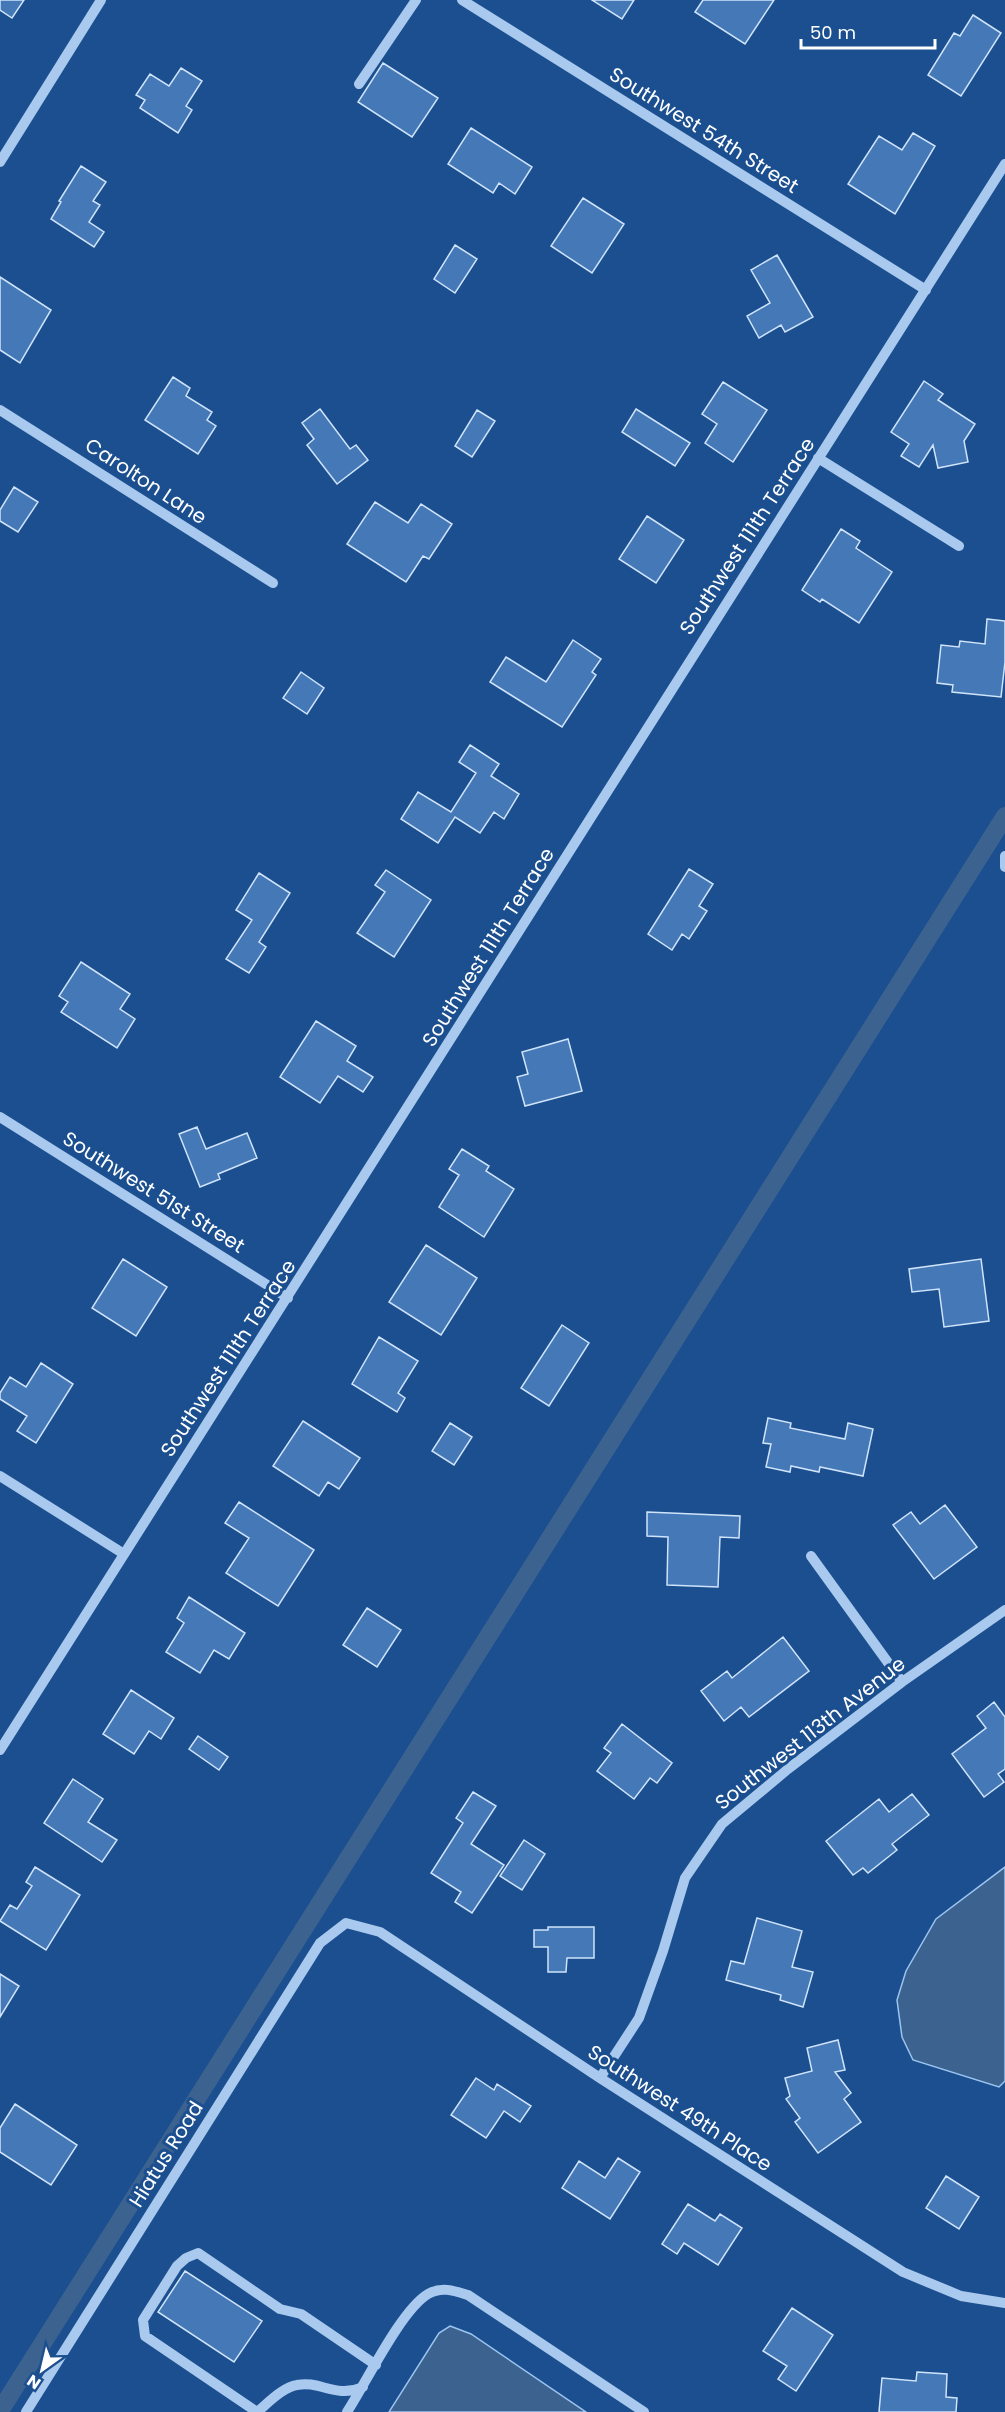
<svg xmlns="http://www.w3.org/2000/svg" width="1005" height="2412" font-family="Poppins,sans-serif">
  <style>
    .water { fill: #3c6290; stroke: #9cc4f0; stroke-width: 1.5 }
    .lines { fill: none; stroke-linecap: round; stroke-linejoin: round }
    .canal { stroke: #3c6290; stroke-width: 18 }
    .building { fill: #4478b7; stroke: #cfe3fa; stroke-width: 1.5 }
    .minor { stroke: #a9c9ee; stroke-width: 10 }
    .labels { text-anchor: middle; stroke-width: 6; stroke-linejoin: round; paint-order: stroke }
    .street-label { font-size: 20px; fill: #fff; stroke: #1b4f8f }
  </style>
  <rect width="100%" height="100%" fill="#1b4f8f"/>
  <path class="water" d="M 1005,1867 L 1005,2081 L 999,2087 L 913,2060 L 902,2037 L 897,2000 L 906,1971 L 936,1919 Z
    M 450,2326 L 471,2334 L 586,2412 L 389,2412 L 439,2333 Z"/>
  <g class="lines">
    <path class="canal" d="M 0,2411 L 1005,816"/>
  </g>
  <path class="building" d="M 0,0 L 24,0 L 12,18 L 0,10 Z
    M 592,0 L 634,0 L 622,19 Z
    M 703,0 L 774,0 L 745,44 L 695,12 Z
    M 973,15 L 1001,33 L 961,96 L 928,75 L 954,33 L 960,36 Z
    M 383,63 L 438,98 L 412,137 L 358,102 Z
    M 181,68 L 202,81 L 186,106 L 192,110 L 178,133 L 140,108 L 145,100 L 136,95 L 150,74 L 169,86 Z
    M 471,128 L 532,167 L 515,194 L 499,183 L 493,193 L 448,164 Z
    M 913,133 L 935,146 L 895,214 L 848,184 L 879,136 L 902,150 Z
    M 81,166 L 106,182 L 93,201 L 100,205 L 89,222 L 104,232 L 94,247 L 51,219 L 61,202 L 59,201 Z
    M 583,198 L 624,224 L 592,273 L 551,246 Z
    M 455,245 L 477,259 L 455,293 L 434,279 Z
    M 777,255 L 813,317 L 785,332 L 781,325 L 759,338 L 747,316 L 770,303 L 751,270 Z
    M 0,277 L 51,310 L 20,363 L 0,350 Z
    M 173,377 L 190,388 L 186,396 L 212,412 L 207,420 L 216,426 L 198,454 L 145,420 Z
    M 924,381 L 943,394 L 938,400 L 975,424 L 964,441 L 968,462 L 938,468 L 933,445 L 919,467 L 901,456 L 909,444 L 891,432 Z
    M 723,382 L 767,410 L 733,462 L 705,443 L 717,424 L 702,414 Z
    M 320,409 L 350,449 L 356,445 L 368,460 L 337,484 L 307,445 L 314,439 L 302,423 Z
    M 636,409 L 690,443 L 675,466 L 622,432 Z
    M 477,410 L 495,421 L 472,457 L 455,446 Z
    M 14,487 L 38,502 L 18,532 L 0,521 L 0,510 Z
    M 375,502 L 408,523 L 421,504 L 452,524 L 429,559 L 423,556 L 406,582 L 347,544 Z
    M 647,516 L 684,540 L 656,583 L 619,559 Z
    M 841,529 L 860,541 L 856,548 L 892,572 L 859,623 L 822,599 L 820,602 L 802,590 Z
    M 987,619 L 1005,621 L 1005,662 L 1001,697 L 952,692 L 953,685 L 937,683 L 941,645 L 959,647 L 960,641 L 985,644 Z
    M 573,640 L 601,659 L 592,672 L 596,675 L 562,727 L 490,682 L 506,657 L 546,682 Z
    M 301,672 L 324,688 L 307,714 L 283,698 Z
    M 470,745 L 499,764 L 491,776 L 519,794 L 504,819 L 494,812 L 480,833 L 455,817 L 438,843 L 401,819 L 418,792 L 451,812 L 476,773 L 459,762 Z
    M 689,869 L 713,884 L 699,906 L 707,911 L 689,939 L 682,934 L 672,950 L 648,934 Z
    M 386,870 L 431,900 L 394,957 L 357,933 L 385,892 L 375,885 Z
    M 259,873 L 290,893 L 259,942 L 266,947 L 249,973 L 226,959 L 252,920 L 236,910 Z
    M 81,962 L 130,994 L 120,1009 L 135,1019 L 117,1048 L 61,1012 L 68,1002 L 59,996 Z
    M 316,1021 L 356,1046 L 347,1061 L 373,1077 L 363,1092 L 338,1076 L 320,1103 L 280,1077 Z
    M 568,1039 L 582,1091 L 525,1106 L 517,1077 L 528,1074 L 522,1052 Z
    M 197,1127 L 206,1149 L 247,1133 L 257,1158 L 218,1174 L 220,1179 L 200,1187 L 179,1134 Z
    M 462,1149 L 489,1166 L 486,1171 L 514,1189 L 484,1237 L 439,1207 L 459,1175 L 449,1169 Z
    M 426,1245 L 477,1278 L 441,1335 L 389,1302 Z
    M 123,1259 L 167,1287 L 136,1336 L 92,1308 Z
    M 981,1259 L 989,1321 L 944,1327 L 939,1289 L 912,1292 L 909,1269 Z
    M 562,1325 L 589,1343 L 549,1406 L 521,1388 Z
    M 379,1337 L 418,1361 L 398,1393 L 405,1398 L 397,1412 L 352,1384 Z
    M 41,1363 L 73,1384 L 36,1443 L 17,1431 L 27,1416 L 0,1399 L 0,1393 L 10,1377 L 26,1387 Z
    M 768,1418 L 791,1423 L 790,1428 L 845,1439 L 848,1423 L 873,1429 L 863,1476 L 820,1467 L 819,1472 L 791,1466 L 790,1472 L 766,1467 L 771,1444 L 763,1443 Z
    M 303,1421 L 360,1458 L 339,1489 L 328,1482 L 319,1496 L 273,1466 Z
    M 450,1423 L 472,1437 L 454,1465 L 432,1451 Z
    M 239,1502 L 314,1550 L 278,1606 L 226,1573 L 249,1538 L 225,1523 Z
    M 945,1505 L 977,1547 L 934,1579 L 893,1525 L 911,1512 L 920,1524 Z
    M 647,1512 L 740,1516 L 739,1538 L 720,1537 L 718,1587 L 667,1585 L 668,1537 L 647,1536 Z
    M 189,1597 L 245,1633 L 229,1659 L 214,1650 L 200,1673 L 166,1652 L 184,1623 L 177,1618 Z
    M 367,1608 L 401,1630 L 377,1667 L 343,1645 Z
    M 783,1637 L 809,1671 L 749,1717 L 741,1707 L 724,1721 L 701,1691 L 727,1671 L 732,1678 Z
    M 131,1690 L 174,1718 L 161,1739 L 149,1731 L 134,1754 L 103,1734 Z
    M 994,1702 L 1005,1717 L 1005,1769 L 998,1774 L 1004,1782 L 984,1797 L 952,1754 L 986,1728 L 977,1716 Z
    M 622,1724 L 672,1763 L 657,1783 L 650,1778 L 634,1799 L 597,1771 L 611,1753 L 604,1748 Z
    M 198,1736 L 228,1757 L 219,1770 L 189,1749 Z
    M 73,1779 L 103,1799 L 88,1822 L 117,1840 L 102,1862 L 44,1823 Z
    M 473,1792 L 496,1806 L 471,1844 L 504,1865 L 472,1913 L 455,1902 L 461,1892 L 431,1873 L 463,1823 L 456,1818 Z
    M 912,1794 L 929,1815 L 892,1844 L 897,1850 L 868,1873 L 863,1868 L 853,1875 L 826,1841 L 879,1799 L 889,1812 Z
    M 524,1840 L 545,1854 L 522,1890 L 500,1876 Z
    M 35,1867 L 80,1895 L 46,1950 L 0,1921 L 10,1905 L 17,1909 L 32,1886 L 26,1882 Z
    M 757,1918 L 802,1931 L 792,1967 L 813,1972 L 803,2007 L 780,2000 L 781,1995 L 726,1980 L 731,1961 L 744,1964 Z
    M 548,1927 L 594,1927 L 594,1958 L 567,1958 L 566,1972 L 548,1972 L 548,1947 L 534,1947 L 534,1930 L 548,1930 Z
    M 0,1974 L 19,1986 L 0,2017 Z
    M 838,2040 L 845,2070 L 835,2072 L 851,2093 L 844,2099 L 861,2122 L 818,2153 L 795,2122 L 800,2118 L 786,2099 L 790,2096 L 785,2078 L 812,2071 L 807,2048 Z
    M 476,2078 L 494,2090 L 497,2084 L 531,2106 L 520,2122 L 504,2111 L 486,2138 L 451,2115 Z
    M 15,2104 L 77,2145 L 51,2185 L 0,2152 L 0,2128 Z
    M 618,2158 L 640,2172 L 610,2219 L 562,2188 L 579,2161 L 605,2178 Z
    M 946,2176 L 979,2197 L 959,2229 L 926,2208 Z
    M 688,2204 L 715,2221 L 720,2214 L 742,2228 L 718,2265 L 684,2243 L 677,2254 L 662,2244 Z
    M 185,2271 L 262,2321 L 234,2362 L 158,2312 Z
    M 792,2308 L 833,2335 L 796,2391 L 778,2379 L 787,2366 L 763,2351 Z
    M 917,2372 L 947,2374 L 946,2397 L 957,2398 L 956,2412 L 879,2412 L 882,2378 L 916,2381 Z"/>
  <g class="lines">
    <path class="minor" d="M 462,0 L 926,290
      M 359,84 L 416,0
      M 0,162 L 101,0
      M 0,410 L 273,583
      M 818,458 L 959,546
      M 1005,856 L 1005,867
      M 0,1117 L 288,1298
      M 0,1476 L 124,1554
      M 811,1556 L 902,1682
      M 0,1750 L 1005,164
      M 600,2078 L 639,2018 L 663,1951 L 685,1878 L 722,1824 L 788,1769 L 902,1682 L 1005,1610
      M 363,2387 C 335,2399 320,2380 297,2385 C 283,2387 268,2403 257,2412 L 145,2336 L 143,2320 L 177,2266 L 186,2258 L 198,2253 L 280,2309 L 301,2314 L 376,2365
      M 26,2412 L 320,1943 L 346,1923 L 380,1932 L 600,2078 L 903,2272 L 961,2296 L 1005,2303
      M 347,2412 C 366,2383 401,2310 428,2294 C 442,2286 455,2291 468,2295 L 644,2412"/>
  </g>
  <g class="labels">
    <g class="street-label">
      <text transform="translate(704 130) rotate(32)" y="7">Southwest 54th Street</text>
      <text transform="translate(146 481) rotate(33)" y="7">Carolton Lane</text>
      <text transform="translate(747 536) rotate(-57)" y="7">Southwest 111th Terrace</text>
      <text transform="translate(488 947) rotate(-58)" y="7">Southwest 111th Terrace</text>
      <text transform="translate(154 1192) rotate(32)" y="7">Southwest 51st Street</text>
      <text transform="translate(228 1358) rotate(-57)" y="7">Southwest 111th Terrace</text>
      <text transform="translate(810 1733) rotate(-38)" y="7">Southwest 113th Avenue</text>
      <text transform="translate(680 2108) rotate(33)" y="7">Southwest 49th Place</text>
      <text transform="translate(166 2154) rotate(-58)" y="7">Hiatus Road</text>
    </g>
  </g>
  <g transform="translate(42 2370) rotate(214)" stroke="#1b4f8f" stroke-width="4.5" paint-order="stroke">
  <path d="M0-4.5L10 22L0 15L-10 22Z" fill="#ffffff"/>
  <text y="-9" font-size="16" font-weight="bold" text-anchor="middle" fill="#ffffff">N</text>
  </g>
  <path d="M801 39v9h134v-9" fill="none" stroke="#ffffff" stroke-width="3"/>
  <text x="810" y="39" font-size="18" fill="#ffffff" stroke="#1b4f8f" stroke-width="4.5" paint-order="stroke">50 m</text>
</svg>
